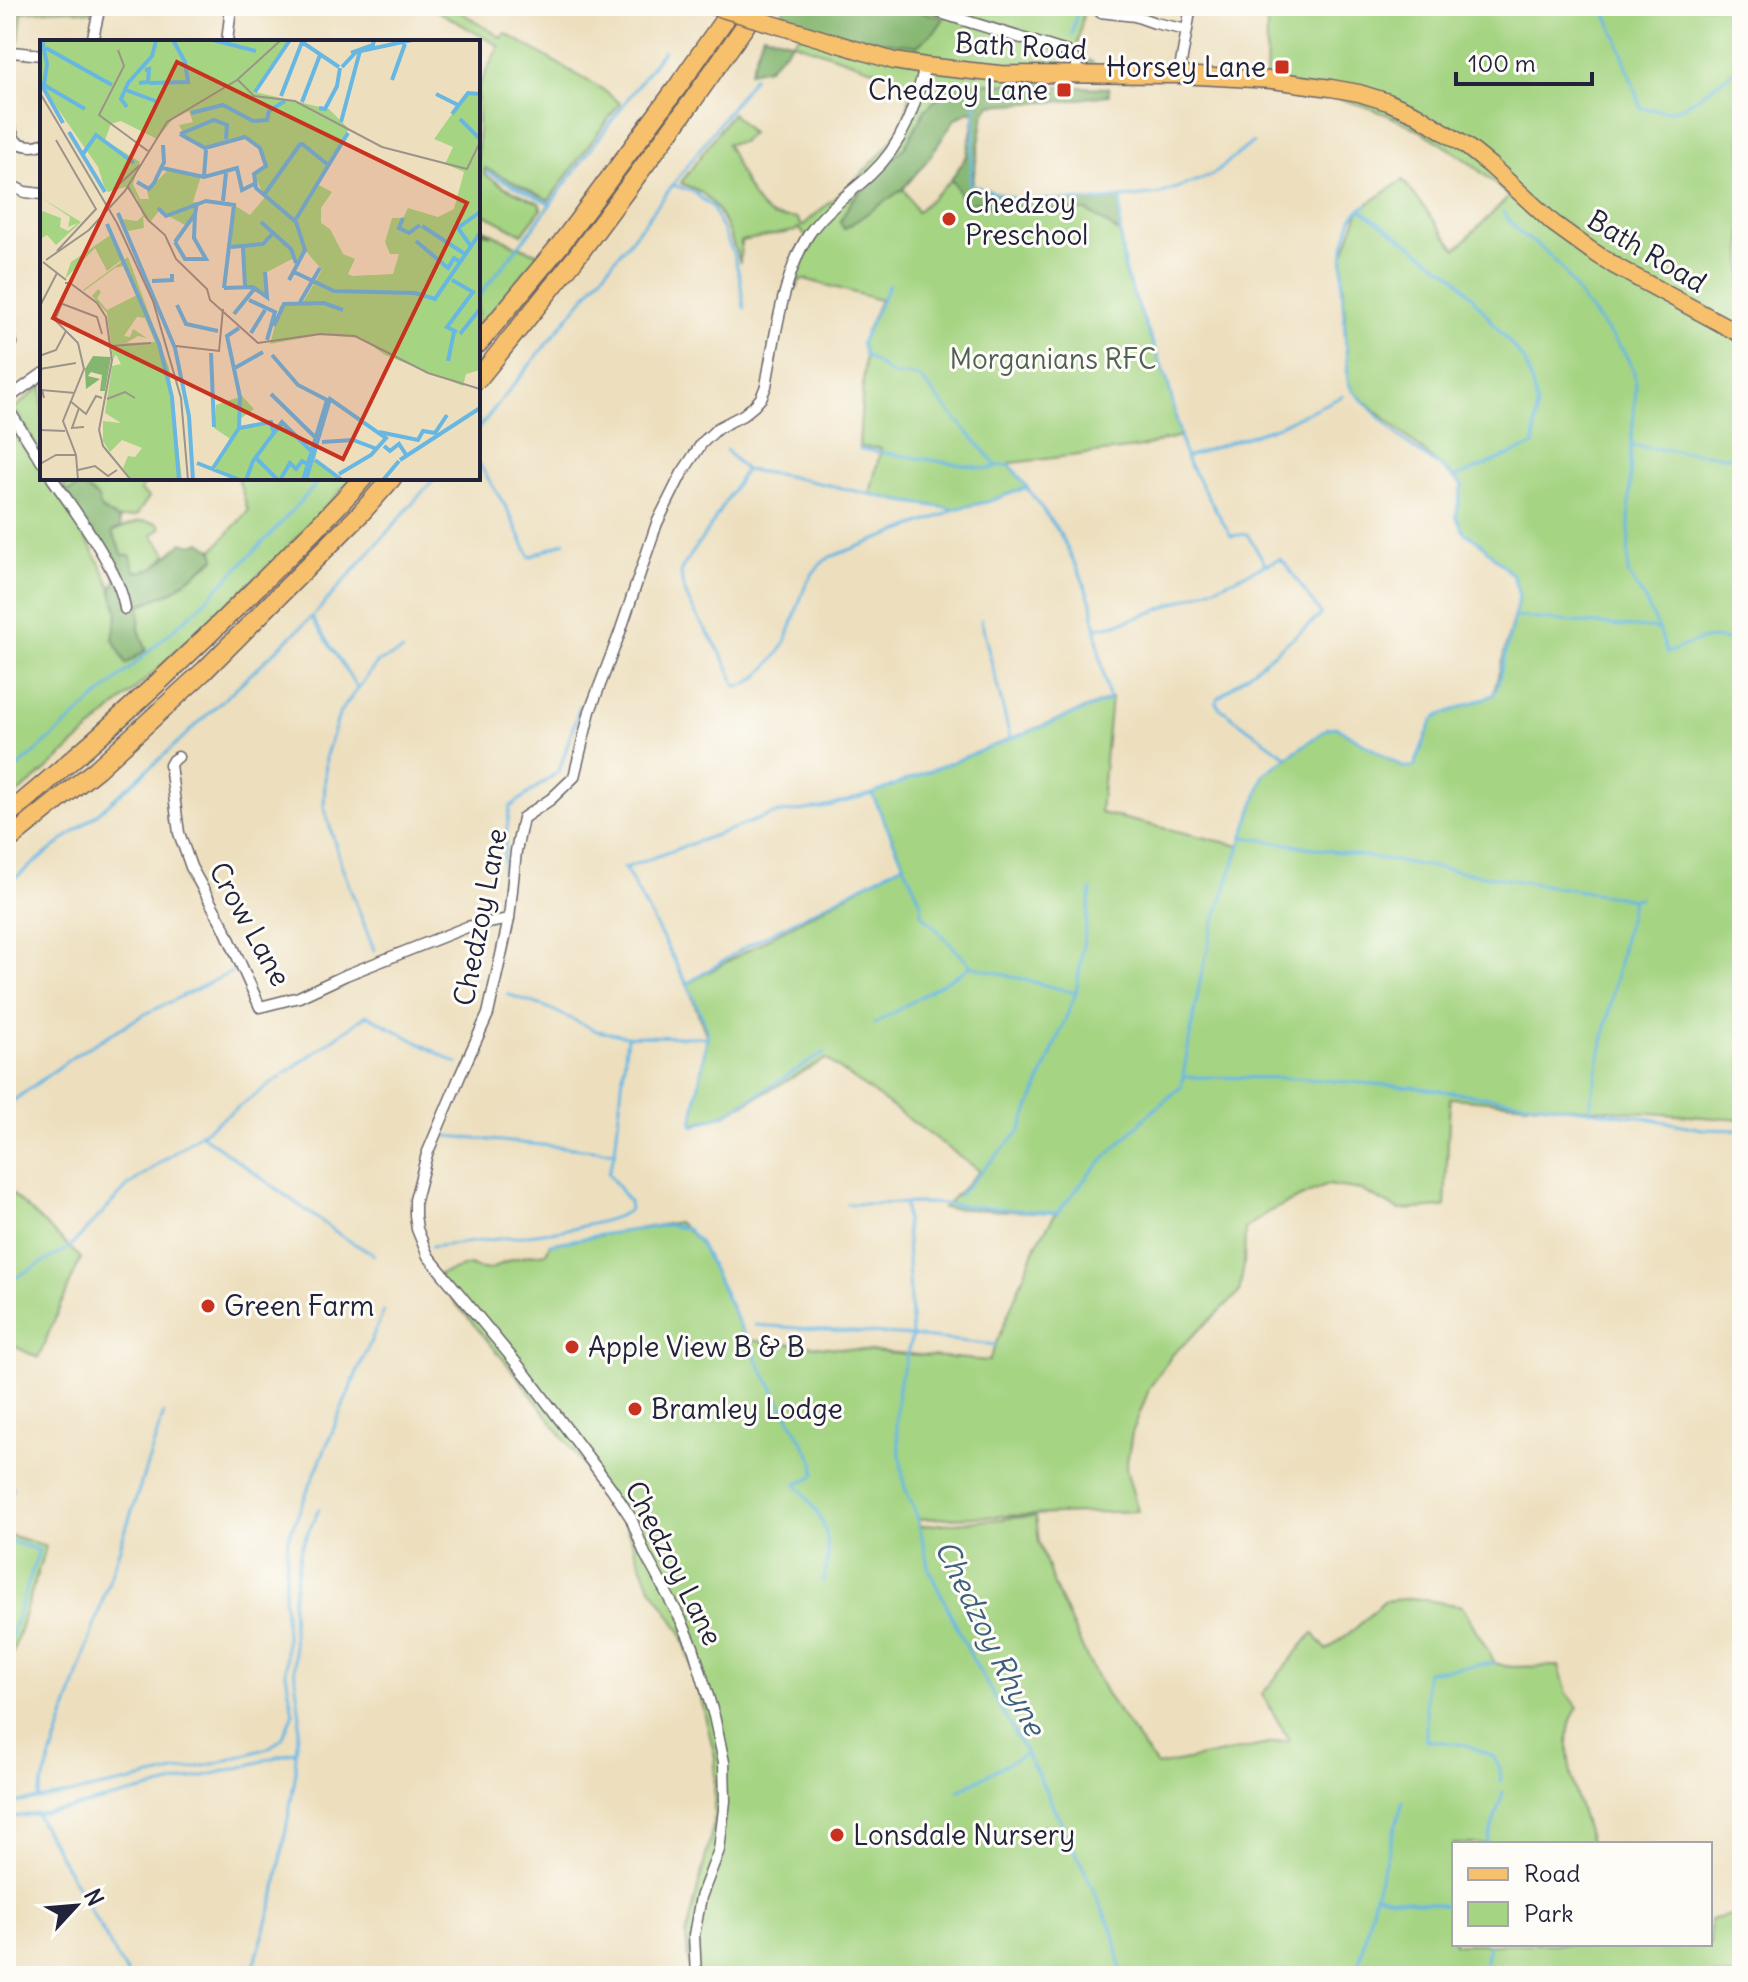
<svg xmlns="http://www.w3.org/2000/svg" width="1748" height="1982" font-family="Delius,sans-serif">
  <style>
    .green { fill: #a5d482; stroke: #647b5e; stroke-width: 2 }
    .forest { fill: #84b670; stroke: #536c56; stroke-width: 2 }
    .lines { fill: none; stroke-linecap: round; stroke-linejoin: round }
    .stream { stroke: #68b7e2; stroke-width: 3 }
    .street-casing { stroke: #696469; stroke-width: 13 }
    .primary-casing { stroke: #696469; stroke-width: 19 }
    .highway-casing { stroke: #696469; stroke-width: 21 }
    .street { stroke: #fff; stroke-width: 10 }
    .primary { stroke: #f7c06c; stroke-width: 16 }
    .highway { stroke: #f7c06c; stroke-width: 18 }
    .primary-bridge-casing { stroke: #696469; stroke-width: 19; stroke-linecap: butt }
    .primary-bridge { stroke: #f7c06c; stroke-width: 16 }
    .poi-dot { fill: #c8321e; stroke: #fdfcf7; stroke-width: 3 }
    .labels { text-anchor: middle; stroke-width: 6; stroke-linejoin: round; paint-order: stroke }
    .street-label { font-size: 28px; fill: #22223b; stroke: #fdfcf7 }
    .poi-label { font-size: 28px; fill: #22223b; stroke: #fdfcf7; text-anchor: start }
    .park-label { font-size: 28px; fill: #506054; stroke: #fdfcf7 }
    .water-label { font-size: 30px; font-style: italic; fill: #3e5e7e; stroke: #fdfcf7 }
    .inset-river { fill: none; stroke: #68b7e2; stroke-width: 4 }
    .inset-road { fill: none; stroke: #9c938a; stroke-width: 2 }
    .view { fill: #c8321e; fill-opacity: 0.15; stroke: #c8321e; stroke-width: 4 }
    .inset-edge { fill: none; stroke: #22223b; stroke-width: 4 }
  </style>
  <rect width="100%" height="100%" fill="#fdfcf7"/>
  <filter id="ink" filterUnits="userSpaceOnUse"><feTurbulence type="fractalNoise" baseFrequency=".0125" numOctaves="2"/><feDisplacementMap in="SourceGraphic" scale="16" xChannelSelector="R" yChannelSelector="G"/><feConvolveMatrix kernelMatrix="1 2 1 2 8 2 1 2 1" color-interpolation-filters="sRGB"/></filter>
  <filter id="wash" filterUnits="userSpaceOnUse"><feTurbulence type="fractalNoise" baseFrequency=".006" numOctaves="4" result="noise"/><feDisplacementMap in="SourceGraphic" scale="32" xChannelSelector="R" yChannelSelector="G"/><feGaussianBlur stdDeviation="1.8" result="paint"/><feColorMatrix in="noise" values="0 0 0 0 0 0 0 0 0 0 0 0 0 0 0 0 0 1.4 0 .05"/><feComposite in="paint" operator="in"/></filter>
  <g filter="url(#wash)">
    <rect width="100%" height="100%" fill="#eddfbe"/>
    <path class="green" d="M 30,6 L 88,6 L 93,12 L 62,9 L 22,12 L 19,40 L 6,39 L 6,17 Z
      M 429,6 L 451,6 L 502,38 L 505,33 L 602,89 L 620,103 L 549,200 L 485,168 L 484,174 L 505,187 L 539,203 L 541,209 L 522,234 L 478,211 L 478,88 L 499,46 Z
      M 918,6 L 1085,6 L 1076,51 L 1093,63 L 1052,70 L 1042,85 L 956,82 L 925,110 L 905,147 L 852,200 L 892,169 L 917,212 L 951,180 L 973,196 L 982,206 L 1087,211 L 1120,233 L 1125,273 L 1168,382 L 1180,436 L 1137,448 L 1011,463 L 1009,465 L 1027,487 L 987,502 L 954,509 L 901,501 L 870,494 L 881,448 L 859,447 L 865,355 L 861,343 L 880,300 L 808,280 L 800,280 L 797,288 L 794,287 L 798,272 L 812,245 L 799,228 L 795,231 L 741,241 L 740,263 C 731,239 722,206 699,191 C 693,188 687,186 681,183 L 732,113 L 751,133 L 741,142 L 727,144 C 736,164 752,206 771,215 C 779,219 789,218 797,218 L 802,226 L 806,223 C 837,194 923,133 907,84 L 893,76 L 793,42 L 807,26 L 917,46 Z
      M 1250,6 L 1742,6 L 1742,1120 L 1450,1098 L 1445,1207 L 1399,1210 L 1361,1190 L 1327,1185 L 1268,1212 L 1245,1229 L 1244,1265 L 1239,1293 L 1173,1354 L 1150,1387 L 1132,1433 L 1126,1469 L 1138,1511 L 919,1519 L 920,1526 L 1036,1516 L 1039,1542 L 1055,1588 L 1086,1656 L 1108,1697 L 1157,1766 L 1289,1740 L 1262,1694 L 1313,1633 L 1327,1650 L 1357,1627 L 1384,1601 L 1413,1598 L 1462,1606 L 1495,1663 L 1508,1667 L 1559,1666 L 1567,1693 L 1578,1707 C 1575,1713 1571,1718 1570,1724 C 1562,1761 1580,1809 1591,1844 L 1454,1844 L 1454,1944 L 1710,1944 L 1710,1920 L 1742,1912 L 1742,1976 L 690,1976 L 686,1936 L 714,1823 L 715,1757 L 697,1682 L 681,1632 L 649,1584 L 625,1524 L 577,1456 L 515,1373 L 443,1288 L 439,1274 L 470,1265 C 493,1276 495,1264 513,1259 C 524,1256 535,1254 546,1253 L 550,1244 L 678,1222 L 700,1243 L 747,1340 L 989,1361 L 1037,1243 L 1056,1213 L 943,1208 L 980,1171 L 826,1059 L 728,1113 L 692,1124 L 707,1037 L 687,984 L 904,863 L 872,794 L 1111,698 L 1100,813 L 1240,846 L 1264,774 L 1328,728 L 1336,727 L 1403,767 L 1414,767 L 1432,721 L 1438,716 L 1493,695 L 1519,596 L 1513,575 L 1480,543 L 1464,532 L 1456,516 L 1462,485 L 1352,390 L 1348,382 L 1342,259 L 1360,209 L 1403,180 L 1456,249 L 1509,197 C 1463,152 1404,115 1340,99 C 1317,94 1290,93 1266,92 L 1267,20 L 1249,19 Z
      M 478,226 L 515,245 L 539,254 L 478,329 L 478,231 L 491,235 L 478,229 Z
      M 42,385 L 42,454 L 32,456 L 42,470 L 42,478 L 48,478 L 52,484 C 69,512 118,584 118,614 C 117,622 115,631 113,639 L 146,650 L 139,629 L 139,605 L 172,592 L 215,559 L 213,550 L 248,511 L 238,478 L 353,478 L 281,554 L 151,675 L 37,778 L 6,802 L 6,422 L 27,452 L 39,450 L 14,409 Z
      M 112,478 L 149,478 L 140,491 L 149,497 L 136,516 L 118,519 L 66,492 L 63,486 Z
      M 140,521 L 158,523 L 161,528 L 152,535 L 167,554 C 161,565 148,573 134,571 L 130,555 L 123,556 L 111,532 Z
      M 6,1188 L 81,1258 L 38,1358 L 6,1342 Z
      M 6,1534 L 46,1546 L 6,1674 Z"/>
    <path class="forest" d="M 787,6 L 890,6 L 905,8 L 944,18 L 936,30 L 917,46 L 832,35 L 778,15 Z
      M 763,34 L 793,42 L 768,68 L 750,72 Z
      M 956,82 L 1108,88 L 1109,95 L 1065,101 L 990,105 L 984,114 L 972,185 L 1017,199 L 1095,201 L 1121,198 L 1120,233 L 1087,211 L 982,206 L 976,201 L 964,205 L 956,186 L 951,180 L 967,155 L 975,113 L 970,111 L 955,119 L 930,157 L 903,189 L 844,229 L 840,222 L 852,200 L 905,147 L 925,110 Z
      M 83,486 L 98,498 L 101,509 L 118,519 L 121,527 L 112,532 L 123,555 L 130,555 L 135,571 C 156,574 168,554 183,542 L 192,545 L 201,542 L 213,550 L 215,558 L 172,592 L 140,605 L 139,629 L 146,650 L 126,664 L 113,639 L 118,612 L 111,589 L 117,579 L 66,492 Z"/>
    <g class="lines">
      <path class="stream" d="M 1602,6 L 1617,38 L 1641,108 L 1668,111 L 1684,107 L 1742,66
        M 1072,34 L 1078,6
        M 977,89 L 970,185 L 1017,199 L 1095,201 L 1160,194 L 1212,175 L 1253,142
        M 487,172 L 551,204
        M 673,185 L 694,192 L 712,207 L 733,253 L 740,278 L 744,308
        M 1121,198 L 1120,233 L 1125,273 L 1168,382 L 1185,457 L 1231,536 L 1247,534 L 1266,565 L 1280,559 L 1285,563 L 1321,614 L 1320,616 L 1218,698 L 1216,703 L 1220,708 L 1287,757
        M 1367,205 L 1360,209 L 1456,277 L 1525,362 L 1537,402 L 1534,445 L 1456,477
        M 1503,212 L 1521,234 L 1543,249 L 1560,266 L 1583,301 L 1624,352 L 1634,371 L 1636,389 L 1631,446 L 1628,574 L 1642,595 L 1659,629 L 1667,653 C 1697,641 1710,631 1742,645
        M 478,297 L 526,237 L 663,51
        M 478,429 L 645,222 L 754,77
        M 1631,446 L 1742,458
        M 860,449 L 989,469 L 997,466
        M 726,450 L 745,470 L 782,475 L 901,501 L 954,509 L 987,502 L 1026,488
        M 1186,457 L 1276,427 L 1343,396
        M 478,462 L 507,509 L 530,557 L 565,542
        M 745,470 L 712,524 L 682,568 C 676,591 705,627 717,647 C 725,659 731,673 736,686 C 747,686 755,680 763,671 C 770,664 778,655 783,646 C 799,616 799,576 830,557 L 946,514 L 954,509
        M 1516,617 L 1659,629
        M 312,618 L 358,689
        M 981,620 L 1010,737
        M 1096,628 C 1123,624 1148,614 1173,604 C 1204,592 1234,580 1264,565
        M 6,777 L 31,756 L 199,607 L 270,535 L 322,478
        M 872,794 L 921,902 L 922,914 L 971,966 L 1076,993
        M 1244,837 L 1632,899
        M 623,868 L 625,868 L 687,984 L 707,1028 L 707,1037 L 692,1124 L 693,1126 L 728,1113 L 825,1052
        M 625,868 L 773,814 L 822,808 L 872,794 L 1109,700 L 1101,662 L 1092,605 L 1081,576 L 1059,532 L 1012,467 L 1009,465 L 997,466 L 921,379 L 913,376 L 893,375 L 865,355 L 861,343 L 889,285
        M 6,885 L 97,814 L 162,757 L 315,614 L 435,478
        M 499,913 C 503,878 504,842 510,807 L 559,771 L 580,706
        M 374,950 L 342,867 L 324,807 L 326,755 L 340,712 L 378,662 L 403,651
        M 688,983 L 747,946 L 905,863
        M 507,994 L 546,1007 L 597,1031 L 627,1036 L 707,1037
        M 874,1024 L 970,967
        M 1185,1077 L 1294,1078 L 1413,1087 L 1646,1118 L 1702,1129 L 1742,1130
        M 6,1106 L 77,1054 L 143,1015 L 240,968
        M 1589,1111 L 1632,899 L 1639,898
        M 202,1135 L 343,1237 L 374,1255
        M 448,1136 L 615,1152
        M 958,1196 L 1020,1131 L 1076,993 L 1091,890
        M 847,1204 L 929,1203 L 1057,1213 L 1091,1172 L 1147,1116 L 1181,1087 L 1201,976 L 1213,926 L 1264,774 L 1328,728 L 1336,727 L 1403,767 L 1414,767 L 1432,721 L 1438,716 L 1493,695 L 1497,688 L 1519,596 L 1513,575 L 1480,543 L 1464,532 L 1456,516 L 1462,485 C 1449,469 1433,463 1417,451 C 1395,435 1372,409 1352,390 L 1348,382 L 1342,288 L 1344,245 L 1352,218 L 1360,209
        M 905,1204 L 912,1336 L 898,1388 L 896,1424 L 904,1485 L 918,1519 L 929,1570 L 971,1656 L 1036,1771 L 1085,1872 L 1114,1934 L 1122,1976
        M 550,1244 L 606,1234 L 669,1225 L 687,1229 L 700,1243 L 758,1362 L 814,1462 L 815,1475 L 808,1480 L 796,1483 C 823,1519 836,1535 823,1582
        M 431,1247 C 466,1242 611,1230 630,1209 L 629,1202 L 608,1173 L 615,1152 L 627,1036
        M 6,1283 L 69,1248 L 129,1185 L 367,1015 L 458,1064
        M 755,1325 L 912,1336 L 996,1345
        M 6,1477 L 13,1488 L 12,1492 L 6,1495
        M 6,1540 L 39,1550 L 6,1651
        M 1494,1663 L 1426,1672 L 1426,1740 L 1466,1745 L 1493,1756 L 1500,1769 L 1501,1781
        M 296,1751 L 300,1716 L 295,1677 L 292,1605 L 301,1547 L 319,1509
        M 958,1791 L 1026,1753
        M 38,1797 L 164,1413
        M 6,1804 L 70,1794 L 218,1763 L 268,1748 L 282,1739 L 293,1713 L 286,1674 L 286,1634 L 284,1599 L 288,1538 L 358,1370 L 384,1311
        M 37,1816 L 128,1976
        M 6,1818 L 63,1810 L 242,1767 L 296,1751 L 295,1778 L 274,1899 L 251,1976
        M 1487,1844 L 1503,1792
        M 1375,1895 L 1454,1907
        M 1356,1976 L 1375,1895 L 1403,1801
        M 1483,1976 L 1489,1944"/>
    </g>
  </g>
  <g filter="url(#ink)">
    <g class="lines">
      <g class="street-casing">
        <path id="street" d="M 918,6 L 1067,52 L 1074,59 L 1081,75
          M 6,11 L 15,6
          M 1100,12 L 1135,16 L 1155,23 L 1187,30
          M 92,42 L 100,6
          M 227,42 L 230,16 L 227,6
          M 12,52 L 42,55
          M 1179,75 L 1191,6
          M 6,127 L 10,128 L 16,142 C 25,146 33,148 42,144
          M 6,155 L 16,142
          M 6,183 L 25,192 L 42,194
          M 6,344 L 12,343
          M 6,400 L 42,374
          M 6,406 L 42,462
          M 52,478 C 74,510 121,572 125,609
          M 178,757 L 173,760 L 170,765 L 179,833 L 191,867 L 224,927 L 260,1007 L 299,997 L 346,975 L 467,927 L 509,919
          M 696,1976 L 694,1935 L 701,1897 L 719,1850 L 725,1801 L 724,1762 L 714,1716 L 693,1647 L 681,1620 L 645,1554 L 631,1518 L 612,1489 L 527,1376 L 428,1256 L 417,1229 L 415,1215 L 415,1200 L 427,1154 L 460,1076 L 488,1014 L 509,919 L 516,851 L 523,818 L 551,799 L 574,777 L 590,711 L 619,635 L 657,523 L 682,473 L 702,443 L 718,428 L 743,415 L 754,406 L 761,398 L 766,386 C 774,341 784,271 809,234 C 825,210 851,193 871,174 C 903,145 915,106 925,66"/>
      </g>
      <g class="primary-casing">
        <path id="primary" d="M 786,28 L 894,61 L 925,66 L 1000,74 L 1179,75 L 1272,80 L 1331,88 L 1359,93 L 1388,102 L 1416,114 L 1466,146 L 1491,166 L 1553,223 L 1589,249 L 1615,266 L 1742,335"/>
      </g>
      <g class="highway-casing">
        <path id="highway" d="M 478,344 L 560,245 L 676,89 L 734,6
          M 478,379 L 574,260 L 693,100 L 759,6
          M 6,816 C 93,744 176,668 256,588 C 292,552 329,517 363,478
          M 6,842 L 97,769 L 205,670 L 361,513 L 392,478"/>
      </g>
      <use href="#street" class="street"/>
      <use href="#primary" class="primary"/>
      <use href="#highway" class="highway"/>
      <g class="primary-bridge-casing">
        <path id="primary-bridge" d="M 712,6 L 786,28"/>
      </g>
      <use href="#primary-bridge" class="primary-bridge"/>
    </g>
  </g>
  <g class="poi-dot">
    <rect x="1274" y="59" width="16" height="16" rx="4"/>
    <rect x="1056" y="82" width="16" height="16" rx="4"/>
    <circle cx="949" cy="219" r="8"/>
    <circle cx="208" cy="1306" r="8"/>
    <circle cx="572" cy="1347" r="8"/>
    <circle cx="635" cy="1409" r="8"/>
    <circle cx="837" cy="1835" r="8"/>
  </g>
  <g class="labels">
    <g class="street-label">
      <text transform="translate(1021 46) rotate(3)" y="10">Bath Road</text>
      <text transform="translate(1647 251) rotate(31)" y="10">Bath Road</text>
      <text transform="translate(480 917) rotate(-79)" y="10">Chedzoy Lane</text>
      <text transform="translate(250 924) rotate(61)" y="10">Crow Lane</text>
      <text transform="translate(674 1563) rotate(63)" y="10">Chedzoy Lane</text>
    </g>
    <g class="poi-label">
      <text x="1266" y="77" text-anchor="end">Horsey Lane</text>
      <text x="1048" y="100" text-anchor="end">Chedzoy Lane</text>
      <text x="965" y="213">Chedzoy<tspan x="965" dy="32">Preschool</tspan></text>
      <text x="224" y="1316">Green Farm</text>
      <text x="588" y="1357">Apple View B &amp; B</text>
      <text x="651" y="1419">Bramley Lodge</text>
      <text x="853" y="1845">Lonsdale Nursery</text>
    </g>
    <g class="park-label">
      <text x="1053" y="369">Morganians RFC</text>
    </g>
    <g class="water-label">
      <text transform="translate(990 1638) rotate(64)" y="10">Chedzoy Rhyne</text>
    </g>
  </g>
  <g transform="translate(40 40)">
    <rect width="440" height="440" fill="#eddfbe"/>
    <path d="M 0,0 L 250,0 L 215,52 L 289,69 L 309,89 L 277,144 L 292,152 L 281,168 L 281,183 L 290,189 L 303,214 L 315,219 L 308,234 L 312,236 L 353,234 L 359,214 L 350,214 L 345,202 L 352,178 L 363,178 L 368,168 L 398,177 L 414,169 L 424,132 L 405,124 L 413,107 L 394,99 L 427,53 L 440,54 L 440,330 L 426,334 L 423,346 L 345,315 L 321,298 L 280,295 L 230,304 L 240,266 L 262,264 L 282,230 L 265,210 L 257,226 L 254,218 L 227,232 L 226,257 L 206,247 L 203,207 L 191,207 L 194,165 L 210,175 L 225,157 L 214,135 L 226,126 L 221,109 L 205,97 L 166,108 L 146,100 L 139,85 L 153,82 L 149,71 L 133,79 L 117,99 L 81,81 L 71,84 L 65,100 L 100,122 L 93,144 L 100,159 L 109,159 L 107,151 L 127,131 L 161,136 L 153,162 L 157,162 L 155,174 L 147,186 L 119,171 L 111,181 L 103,177 L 104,188 L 88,191 L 81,179 L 97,181 L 103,176 L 97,158 L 85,147 L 68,152 L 64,146 L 58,127 L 0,43 ZM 0,157 L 41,182 L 16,205 L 7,195 L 0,199 L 2,171 L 21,178 L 20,187 L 28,191 L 38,183 L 28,187 L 30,177 ZM 72,194 L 84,218 L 67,231 L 55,208 L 25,239 L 31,222 ZM 88,217 L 129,328 L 142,440 L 92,440 L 83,428 L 88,416 L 95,417 L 102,408 L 82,400 L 70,412 L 63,401 L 63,381 L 81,383 L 65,373 L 72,326 L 81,324 L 76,315 L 73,319 L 67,273 L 52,256 L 58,249 L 61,252 L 57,258 L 67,270 L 97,255 L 83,226 L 75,228 L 44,251 L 43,250 ZM 97,277 L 105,278 L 115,302 L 86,303 L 98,296 L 107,298 L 93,289 L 90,297 L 84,296 ZM 202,356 L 214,369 L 200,379 L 200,386 L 232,381 L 234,389 L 242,381 L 277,411 L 275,420 L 303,440 L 200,440 L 173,427 L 192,400 L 174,388 L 176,365 Z" fill="#a5d482" fill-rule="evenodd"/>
    <path d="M 53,316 L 71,317 L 65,351 L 60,351 L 62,335 L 51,332 L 48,336 L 60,339 L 46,349 L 45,329 Z" fill="#84b670"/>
    <path class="inset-river" d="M 2,0 L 7,24 L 4,45 L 45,69M 173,0 L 216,11M 6,8 L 72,45M 311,13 L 333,5 L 334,0M 302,27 L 316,12 L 372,0M 352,40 L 365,4M 0,42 L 23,83M 99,43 L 108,42 L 109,29 L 105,30M 109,43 L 148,42 L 145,22 L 133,0M 86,50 L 118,62M 215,52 L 250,0M 396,54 L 418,65M 241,56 L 262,2 L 299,27M 262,62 L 280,15M 87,67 L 81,59 L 88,43 L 112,16 L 116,1M 279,68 L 285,69 L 297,46 L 300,28M 151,73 L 183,65 L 213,81 L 227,80 L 229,71 L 245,61M 412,74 L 428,53 L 440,54M 420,79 L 440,99M 301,82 L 320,11M 29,92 L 65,152M 140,94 L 165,108 L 205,97 L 220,108 L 226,126 L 214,134 L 216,148 L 256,182 L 265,210 L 249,240M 140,94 L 174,80 L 187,85 L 186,99M 261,103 L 287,124M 43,114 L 56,95 L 94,123M 122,128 L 164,137 L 197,128 L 202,150 L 214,144M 164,136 L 166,110M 97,142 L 109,149 L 114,143 L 124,122 L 123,105M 224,155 L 261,103M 183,161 L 186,133M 118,168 L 126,176 L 166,161 L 194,165 L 184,248M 78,173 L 135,308 L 149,376 L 153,440M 363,178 L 359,188 L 369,193 L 380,185M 256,179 L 308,93M 221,182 L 251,209 L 256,223M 67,184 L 119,304 L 132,357 L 139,440M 382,186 L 425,214M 376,201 L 408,228 L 414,218 L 420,222M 135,202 L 145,219 L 166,219 L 154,198 L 155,174M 135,202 L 155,174 L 157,163M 430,205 L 418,188 L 440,172M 191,207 L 223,204 L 234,192M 203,208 L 205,246M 254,232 L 294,251 L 375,253 L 395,259 L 440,193M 412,240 L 433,252 L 407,287 L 417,292M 112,241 L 132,240 L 132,234M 184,248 L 213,247 L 227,257 L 225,232M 209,260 L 235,272 L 227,300M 260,262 L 280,228M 137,265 L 146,284 L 178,291M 194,274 L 215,248M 234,286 L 244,264 L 284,263 L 303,270M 211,293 L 225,270M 420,294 L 440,269M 171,313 L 174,387M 232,315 L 258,345 L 287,360 L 263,440M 408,321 L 414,292M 193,329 L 223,312M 231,354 L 278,400M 200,388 L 231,382 L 233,391M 339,392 L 378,400 L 383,391 L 395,393 L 407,375M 282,402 L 313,400 L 337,409M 344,406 L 350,411 L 359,404 L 367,416M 216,418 L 238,440M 275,420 L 302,440M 360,420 L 440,368M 157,423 L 200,440M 173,428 L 199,388 L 200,357 L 187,296 L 199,288M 206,440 L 213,421 L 242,382 L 271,411 L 275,407M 240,440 L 250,423 L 256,429 L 262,421 L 269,425M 266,440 L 290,359 L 346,398 L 331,415 L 299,434M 343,440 L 359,421"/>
    <path class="inset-road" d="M 78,10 L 84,26 L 59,75 L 108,111M 198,40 L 214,56 L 255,61 L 342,107 L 427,129 L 440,102M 0,53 L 77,183 L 113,261 L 141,358 L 148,440M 16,100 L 56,169 L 17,211M 88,147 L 108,180 L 125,195 L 136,219 L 167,249 L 170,260 L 218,303 L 280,294 L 315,296 L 388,333 L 440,349M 74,149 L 100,125M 6,220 L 49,190 L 85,151 L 127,82 L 197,40 L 241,0M 3,222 L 26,240M 25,243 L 30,243 L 15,280 L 38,303 L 44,329 L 23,381 L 36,415 L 38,440M 30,243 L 57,263 L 66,277 L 72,320 L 59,390 L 63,406 L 91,440M 20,263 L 57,277 L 62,294M 0,266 L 17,233M 72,306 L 111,303M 136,306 L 179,311 L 183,269M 2,315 L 16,310 L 26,291M 0,329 L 36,323M 4,358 L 2,350 L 35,353M 67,359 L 85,352 L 95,358M 30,361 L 46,374 L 56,356 L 62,358M 39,368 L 32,388 L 44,387M 0,390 L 25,391M 0,424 L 16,415 L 36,415M 38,430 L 55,426 L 68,436 L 77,430"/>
    <path class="view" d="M 137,22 L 427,163 L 303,419 L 13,278 Z"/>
    <rect width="440" height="440" class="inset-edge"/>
  </g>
  <rect width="1748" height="1982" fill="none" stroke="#fdfcf7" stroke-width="32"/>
  <rect x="1452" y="1842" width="260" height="104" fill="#fdfcf7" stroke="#a5a5ac" stroke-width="2"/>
  <rect x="1468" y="1868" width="40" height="12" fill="#f7c06c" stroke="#a5a5ac" stroke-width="2"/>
  <text x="1524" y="1882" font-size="24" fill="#22223b">Road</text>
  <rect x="1468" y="1902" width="40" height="24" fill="#a5d482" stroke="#a5a5ac" stroke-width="2"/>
  <text x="1524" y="1922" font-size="24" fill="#22223b">Park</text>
  <g transform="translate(76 1906) rotate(64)" stroke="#fdfcf7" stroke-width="6" paint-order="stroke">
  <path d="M0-6L14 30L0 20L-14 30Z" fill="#22223b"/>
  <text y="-12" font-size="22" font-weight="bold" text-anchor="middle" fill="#22223b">N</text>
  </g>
  <path d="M1456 72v12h136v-12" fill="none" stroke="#22223b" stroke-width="4"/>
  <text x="1468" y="72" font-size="24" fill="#22223b" stroke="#fdfcf7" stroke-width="6" paint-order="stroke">100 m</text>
</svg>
